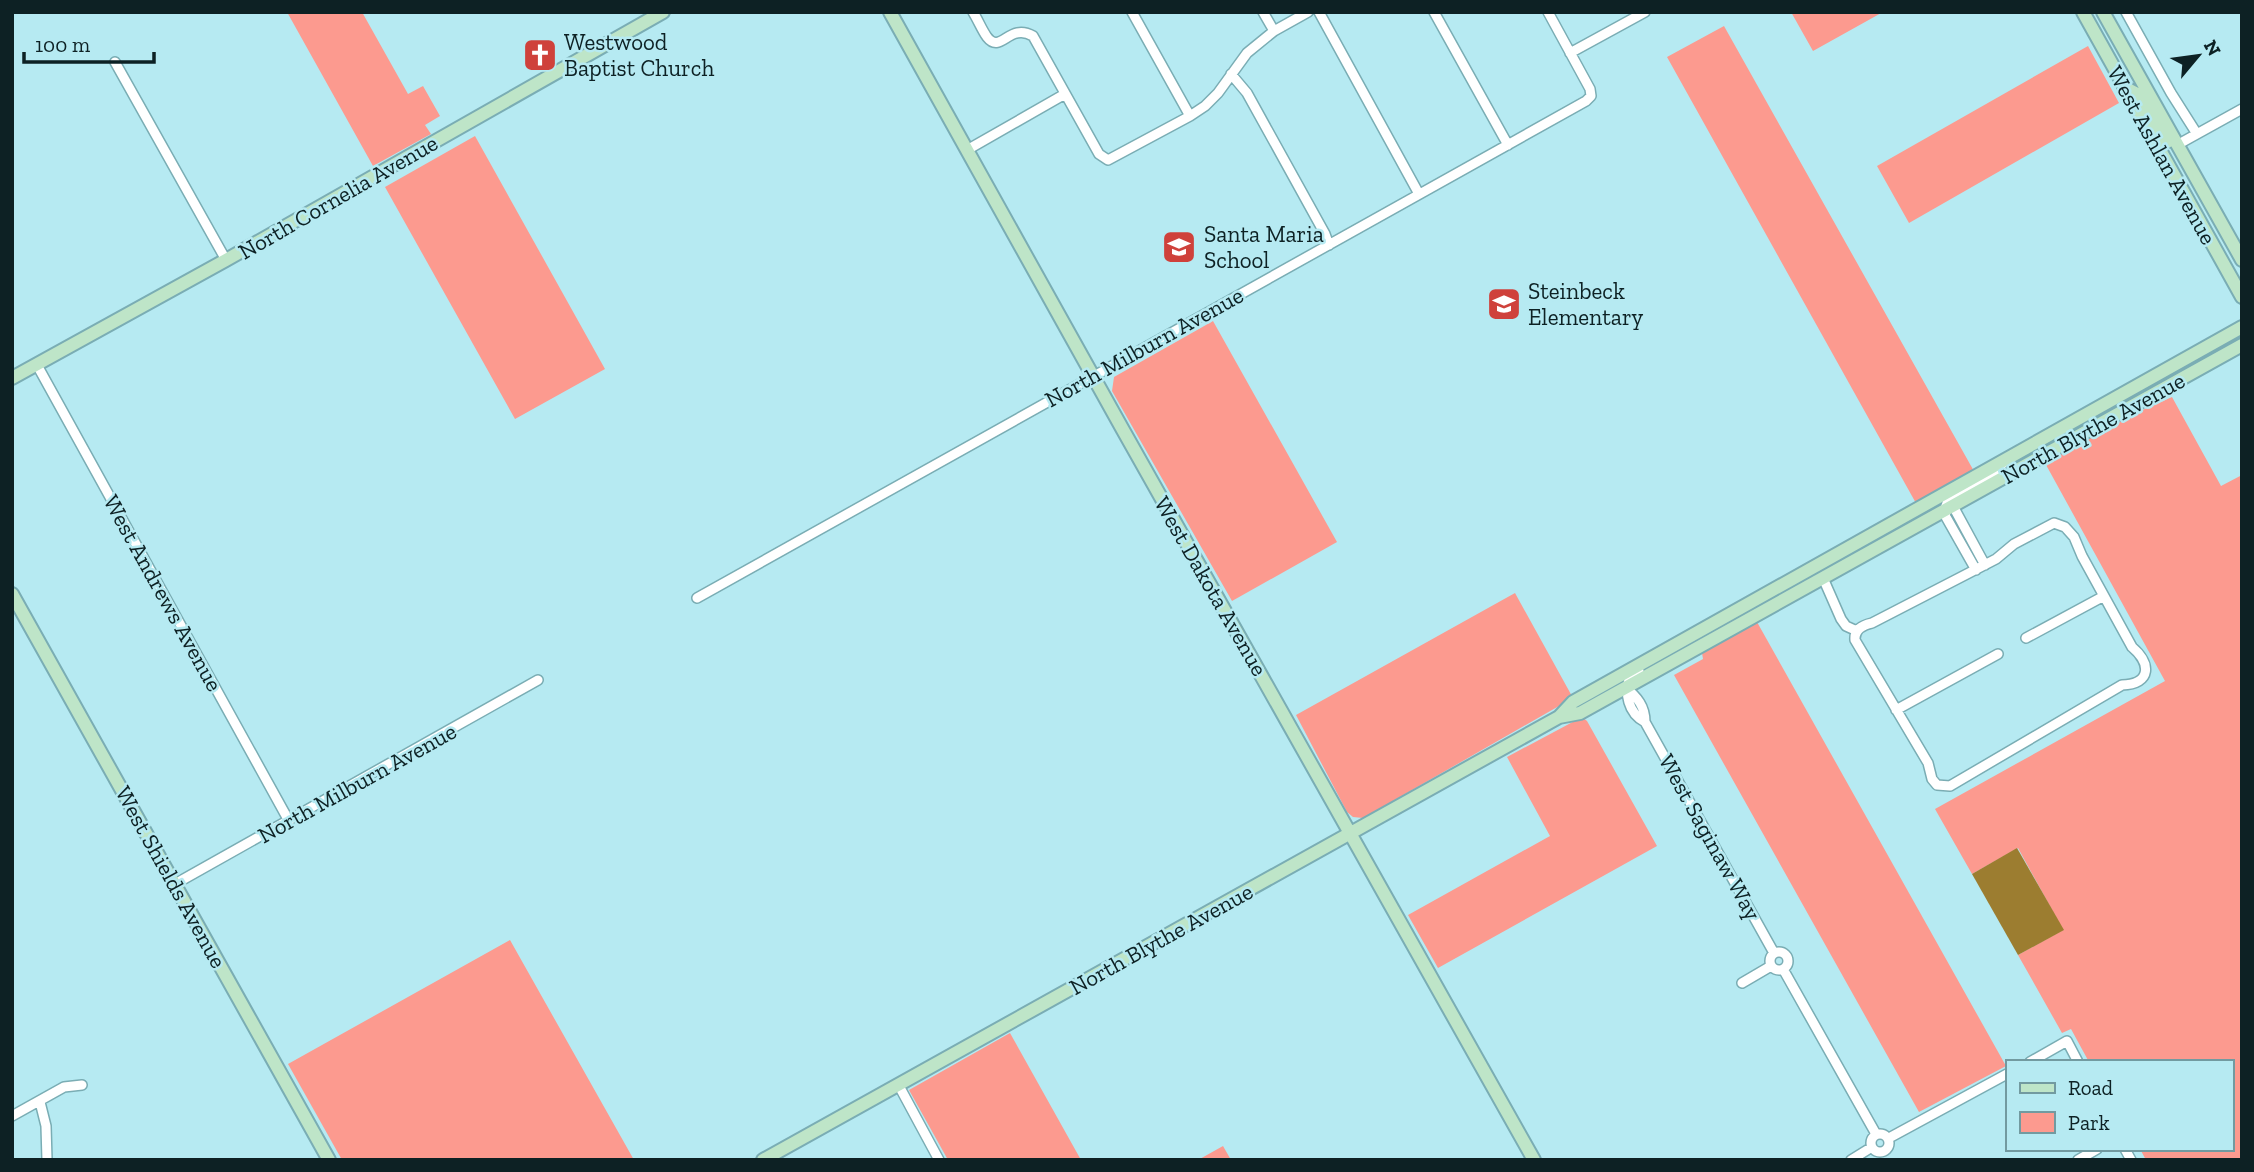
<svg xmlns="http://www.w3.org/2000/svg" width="2254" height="1172" font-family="'Zilla Slab',serif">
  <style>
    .green { fill: #fc9a8f }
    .water { fill: #9c7d30 }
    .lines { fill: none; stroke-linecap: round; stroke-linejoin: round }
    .street-casing { stroke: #7aadb4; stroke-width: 12 }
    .secondary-casing { stroke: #7aadb4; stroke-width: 16 }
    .street { stroke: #fff; stroke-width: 9 }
    .secondary { stroke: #bee5c8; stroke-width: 12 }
    .labels { text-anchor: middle; stroke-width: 5; stroke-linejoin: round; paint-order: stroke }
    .poi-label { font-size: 23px; fill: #0d2124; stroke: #b6eaf2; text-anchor: start }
    .street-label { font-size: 23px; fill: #0d2124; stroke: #b6eaf2 }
  </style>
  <rect width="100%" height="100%" fill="#b6eaf2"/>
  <path class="green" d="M 287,12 L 362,12 L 408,94 L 423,86 L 440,116 L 425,125 L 431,134 L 373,166 Z
    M 1791,12 L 1883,12 L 1813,51 Z
    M 1724,26 L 1975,473 L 1917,505 L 1667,57 Z
    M 2088,46 L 2119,103 L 1909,223 L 1877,166 Z
    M 475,136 L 605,369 L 515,419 L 385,187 Z
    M 1213,321 L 1337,542 L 1232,601 L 1112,391 L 1114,377 Z
    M 2172,397 L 2221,486 L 2242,475 L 2242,1160 L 2146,1160 L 2140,1149 L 2231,1149 L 2231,1062 L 2089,1062 L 2071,1029 L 2062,1033 L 2018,955 L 2063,930 L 2018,848 L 1972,874 L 1935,809 L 2165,681 L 2045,463 L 2106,426 Z
    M 1515,593 L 1573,698 L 1363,818 L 1353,817 L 1347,812 L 1296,715 Z
    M 1757,622 L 2006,1066 L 1919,1112 L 1674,675 L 1703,659 L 1702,653 Z
    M 1582,717 L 1587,721 L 1657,846 L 1438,968 L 1408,915 L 1550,836 L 1507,757 Z
    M 510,940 L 634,1160 L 342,1160 L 288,1064 Z
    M 1010,1033 L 1081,1160 L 948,1160 L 909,1090 Z
    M 1223,1146 L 1231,1160 L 1198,1160 Z"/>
  <path class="water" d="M 2017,848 L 2064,930 L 2018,955 L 1972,874 Z"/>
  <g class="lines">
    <g class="street-casing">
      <path id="street" d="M 973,12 C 978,20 982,30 987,37 C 1001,55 1009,22 1033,36 L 1099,154 L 1108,160 L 1190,116 L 1205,106 L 1218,93 L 1247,53 L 1274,31 L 1308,12
        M 1132,12 L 1190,116
        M 1263,12 L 1274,31
        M 1319,12 L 1419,194
        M 1434,12 L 1508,145
        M 2126,12 L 2171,93 L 2197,134
        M 1570,53 L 1645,12
        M 115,62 L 226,260
        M 1231,74 L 1247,93 L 1325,234 L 1329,245
        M 2177,145 L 2242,109
        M 967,150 L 1065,94
        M 37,365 L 289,821
        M 1953,506 L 1985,565
        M 2054,523 L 2065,527 L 2074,537 L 2082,556 L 2132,647 C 2151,663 2152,684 2122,685 L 1950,786 L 1937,785 L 1932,779 L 1928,763 L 1855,640 C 1854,629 1863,625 1872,623 L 1996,559 L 2014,544 Z
        M 1976,570 L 1946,517 C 1944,509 1945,505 1950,499 L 1995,474 L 2003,463
        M 1823,578 L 1841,619 L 1846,626 L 1857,631
        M 697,598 L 1586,101 L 1591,96 L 1590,89 L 1548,12
        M 2026,638 L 2104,596
        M 1639,671 L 1630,676 C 1624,693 1628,713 1645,722
        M 1626,688 C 1637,697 1645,706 1645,722 L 1774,953
        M 1896,710 L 1998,654
        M 175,884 L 538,680
        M1770 961a9 9 0 1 1 18 0a9 9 0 1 1-18 0Z
        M 1783,969 L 1876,1134
        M 1742,983 L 1771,966
        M 2030,1062 L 2067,1041 L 2078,1062
        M 898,1084 L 939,1160
        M 40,1102 L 46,1126 L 47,1160
        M 12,1116 L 64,1087 L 82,1085
        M1871 1143a9 9 0 1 1 18 0a9 9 0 1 1-18 0Z
        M 1889,1138 L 2007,1074
        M 2125,1149 L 2131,1160
        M 1851,1160 L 1872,1147
        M 2078,1160 L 2097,1149"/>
    </g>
    <g class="secondary-casing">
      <path id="secondary" d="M 890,12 L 1123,430 L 1534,1160
        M 2083,12 L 2242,297
        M 2103,12 L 2242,260
        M 2124,87 L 2139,95 L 2163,138 L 2169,141
        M 12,378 L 226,260 L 663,12
        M 12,594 L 329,1160
        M 1559,717 L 1580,713 L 2242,345
        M 763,1160 L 1559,717 L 1573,702 L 2242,327"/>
    </g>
    <use href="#street" class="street"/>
    <use href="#secondary" class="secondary"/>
  </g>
  <defs>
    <g id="church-square" transform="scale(1.75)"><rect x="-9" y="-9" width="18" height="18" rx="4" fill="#cf413b" stroke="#b6eaf2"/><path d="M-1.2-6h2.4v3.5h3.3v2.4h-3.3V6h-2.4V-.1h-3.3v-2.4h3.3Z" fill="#fff"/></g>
    <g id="school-square" transform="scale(1.75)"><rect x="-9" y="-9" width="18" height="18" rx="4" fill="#cf413b" stroke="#b6eaf2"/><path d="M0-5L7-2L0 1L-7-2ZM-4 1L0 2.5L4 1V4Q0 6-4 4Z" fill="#fff"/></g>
  </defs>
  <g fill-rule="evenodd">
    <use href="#church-square" x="540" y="55"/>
    <use href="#school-square" x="1179" y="247"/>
    <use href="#school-square" x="1504" y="304"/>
  </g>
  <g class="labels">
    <g class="poi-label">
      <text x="564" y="50">Westwood<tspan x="564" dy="26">Baptist Church</tspan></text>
      <text x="1204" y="242">Santa Maria<tspan x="1204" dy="26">School</tspan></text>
      <text x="1528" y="299">Steinbeck<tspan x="1528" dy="26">Elementary</tspan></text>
    </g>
    <g class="street-label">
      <text transform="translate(2162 155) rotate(61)" y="8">West Ashlan Avenue</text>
      <text transform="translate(338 197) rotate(-30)" y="8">North Cornelia Avenue</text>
      <text transform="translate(1144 347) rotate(-29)" y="8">North Milburn Avenue</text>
      <text transform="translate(2093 428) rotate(-29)" y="8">North Blythe Avenue</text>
      <text transform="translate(1211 586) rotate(60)" y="8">West Dakota Avenue</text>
      <text transform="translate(163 593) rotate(61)" y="8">West Andrews Avenue</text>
      <text transform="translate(357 783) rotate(-29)" y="8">North Milburn Avenue</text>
      <text transform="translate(1710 837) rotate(61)" y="8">West Saginaw Way</text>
      <text transform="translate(171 877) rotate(61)" y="8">West Shields Avenue</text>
      <text transform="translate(1161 939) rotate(-29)" y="8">North Blythe Avenue</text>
    </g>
  </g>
  <rect width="2254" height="1172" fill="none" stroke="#0d2124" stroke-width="28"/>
  <rect x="2006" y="1060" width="228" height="91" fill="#b6eaf2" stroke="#729aa0" stroke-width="2"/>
  <rect x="2020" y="1083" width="35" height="10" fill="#bee5c8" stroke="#729aa0" stroke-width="2"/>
  <text x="2068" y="1095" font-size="21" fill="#0d2124">Road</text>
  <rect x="2020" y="1112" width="35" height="21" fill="#fc9a8f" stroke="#729aa0" stroke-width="2"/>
  <text x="2068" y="1130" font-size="21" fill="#0d2124">Park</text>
  <g transform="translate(2198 56) rotate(61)" stroke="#b6eaf2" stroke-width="5" paint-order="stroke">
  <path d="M0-5L12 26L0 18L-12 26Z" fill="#0d2124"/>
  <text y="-10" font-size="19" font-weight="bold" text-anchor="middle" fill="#0d2124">N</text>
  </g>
  <path d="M24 52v10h130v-10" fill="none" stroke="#0d2124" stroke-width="3.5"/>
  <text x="35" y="52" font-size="21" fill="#0d2124" stroke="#b6eaf2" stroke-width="5" paint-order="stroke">100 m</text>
</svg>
